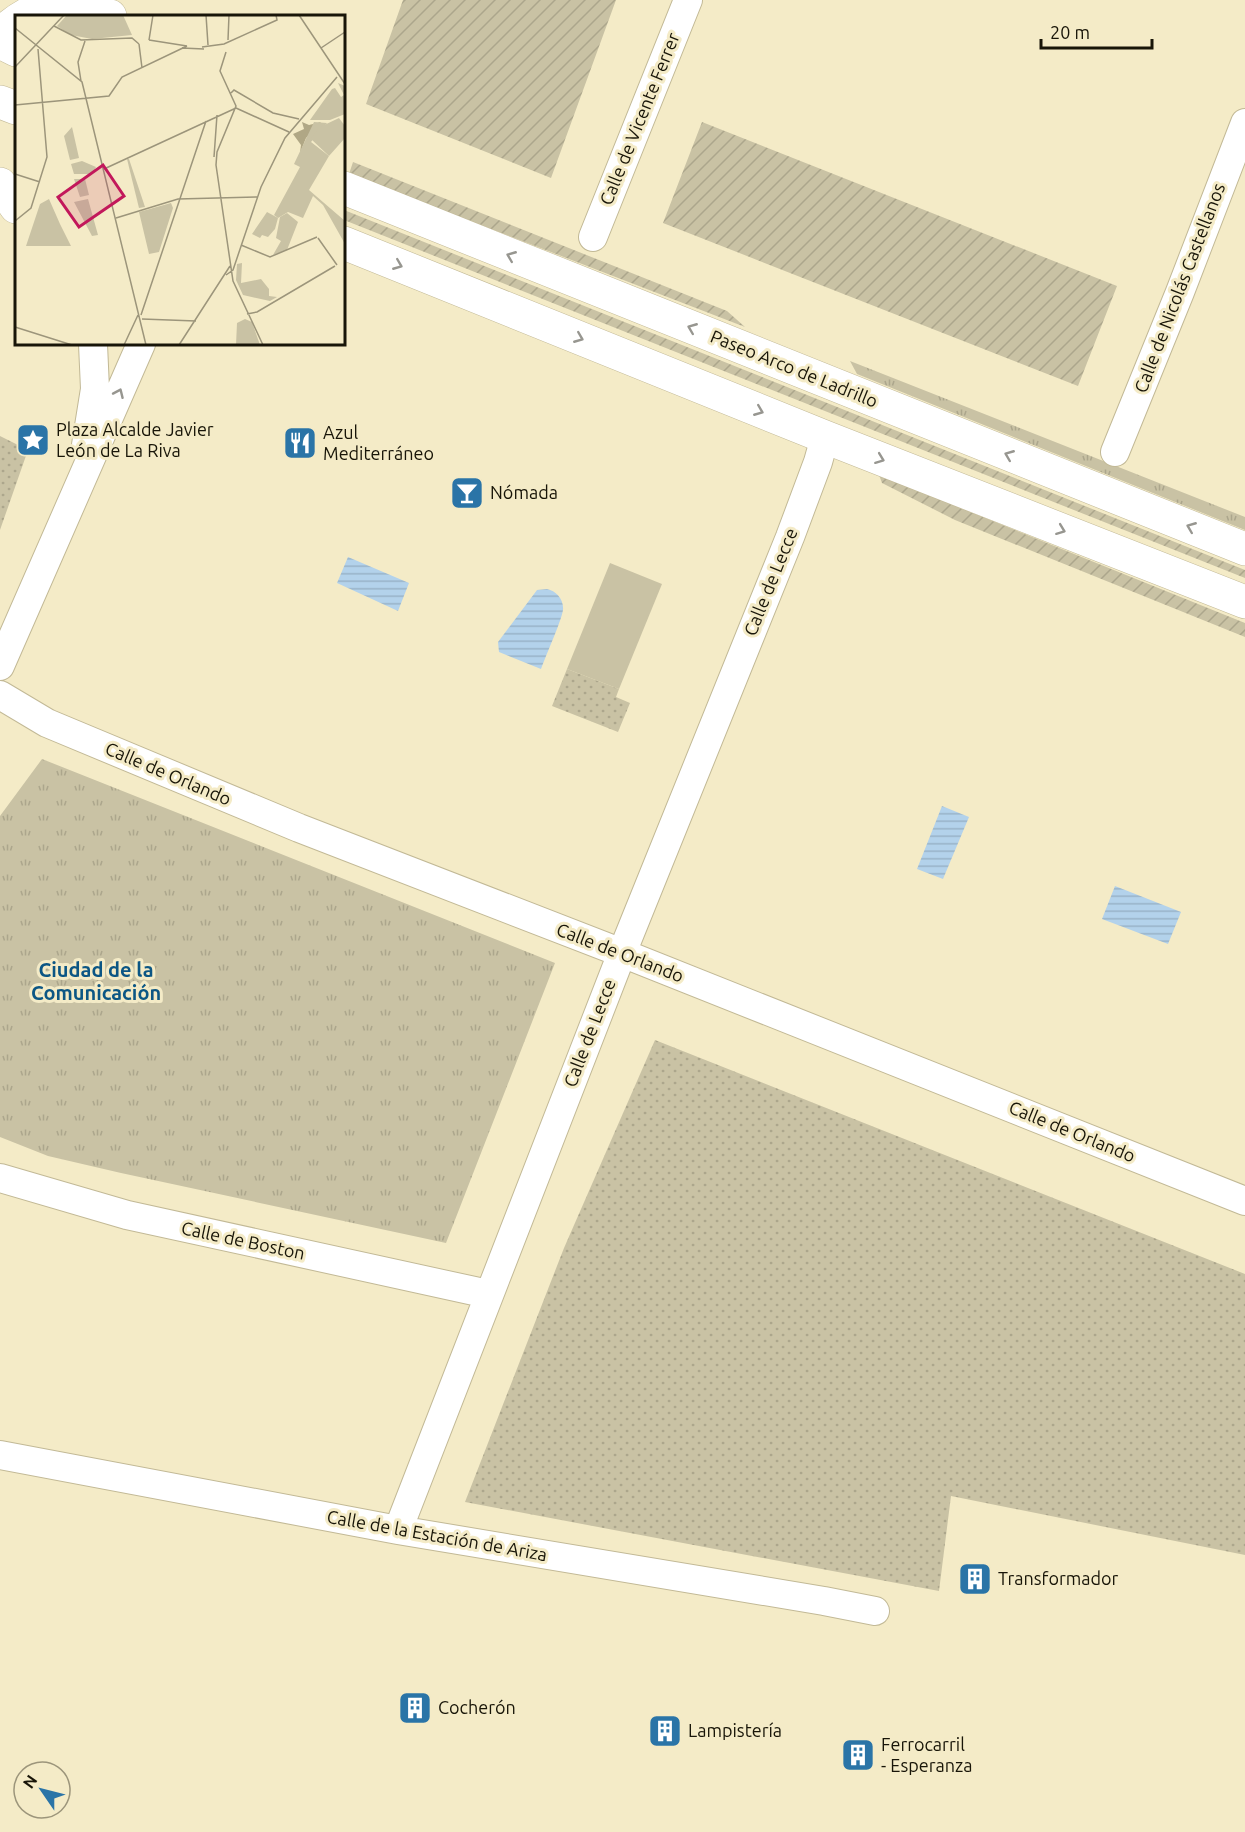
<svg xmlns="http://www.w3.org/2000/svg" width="1245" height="1832" font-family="Ubuntu,sans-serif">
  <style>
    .grass { fill: url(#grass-tufts) }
    .park { fill: url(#park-dots) }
    .garden { fill: url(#garden-furrows) }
    .pitch { fill: #c9c2a4 }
    .water { fill: url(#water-rules) }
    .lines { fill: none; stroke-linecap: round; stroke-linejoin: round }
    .minor-casing { stroke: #c2b996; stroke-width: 30 }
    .secondary-casing { stroke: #c2b996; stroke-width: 34 }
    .primary-casing { stroke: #c2b996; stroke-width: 34 }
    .minor { stroke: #fff; stroke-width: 28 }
    .secondary { stroke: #fff; stroke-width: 33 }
    .primary { stroke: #fff; stroke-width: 33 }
    .oneway { stroke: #979690 }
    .labels { text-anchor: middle; stroke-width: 6; stroke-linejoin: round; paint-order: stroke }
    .street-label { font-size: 18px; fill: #181508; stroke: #f4ebc7 }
    .poi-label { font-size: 18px; fill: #181508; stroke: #f4ebc7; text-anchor: start }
    .neighbourhood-label { font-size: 20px; font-weight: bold; fill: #0c5684; stroke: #f4ebc7 }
    .inset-road { fill: none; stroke: #9c957b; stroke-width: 1.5 }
    .view { fill: #c2185b; fill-opacity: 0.15; stroke: #c2185b; stroke-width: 3 }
    .inset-edge { fill: none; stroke: #181508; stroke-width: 3 }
  </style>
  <defs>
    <pattern id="grass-tufts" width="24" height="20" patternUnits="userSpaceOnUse" patternTransform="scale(1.5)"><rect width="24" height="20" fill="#c9c2a4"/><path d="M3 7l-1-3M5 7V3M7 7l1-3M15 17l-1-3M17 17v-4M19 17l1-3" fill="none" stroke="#aca68c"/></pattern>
    <pattern id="park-dots" width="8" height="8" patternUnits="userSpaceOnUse" patternTransform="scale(1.5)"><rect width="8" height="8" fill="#c9c2a4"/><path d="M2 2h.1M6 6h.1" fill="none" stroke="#aca68c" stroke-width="1.8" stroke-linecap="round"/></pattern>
    <pattern id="garden-furrows" width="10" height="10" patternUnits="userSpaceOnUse" patternTransform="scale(1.5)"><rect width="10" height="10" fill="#c9c2a4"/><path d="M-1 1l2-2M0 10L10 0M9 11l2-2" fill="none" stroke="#aca68c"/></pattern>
    <pattern id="water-rules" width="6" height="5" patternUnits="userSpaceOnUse" patternTransform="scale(1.5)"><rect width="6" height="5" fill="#b3d2eb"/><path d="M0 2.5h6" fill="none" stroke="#99b3c8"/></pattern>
  </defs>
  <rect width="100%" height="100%" fill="#f4ebc7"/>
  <path class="grass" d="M 850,361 L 1245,517 L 1245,530 L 857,374 Z
    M 42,759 L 555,963 L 446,1243 L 121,1173 L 48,1156 L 0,1137 L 0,816 Z"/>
  <path class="park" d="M 0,436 L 28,450 L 0,530 Z
    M 567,669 L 619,689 L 616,697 L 630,703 L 618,732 L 552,706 Z
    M 655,1040 L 1245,1274 L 1245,1555 L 951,1496 L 939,1591 L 465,1502 L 564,1248 Z"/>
  <path class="garden" d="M 403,0 L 616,0 L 551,178 L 366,104 Z
    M 702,122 L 1117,286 L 1078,386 L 663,223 Z
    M 353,162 L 727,311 L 745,327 L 349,174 Z
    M 344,210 L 1245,570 L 1245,578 L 344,220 Z
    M 879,475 L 1245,623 L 1245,637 L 955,520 L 882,483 Z"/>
  <path class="pitch" d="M 610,563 L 662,584 L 619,689 L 567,669 Z"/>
  <path class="water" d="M 348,557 L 409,583 L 398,611 L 337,583 Z
    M 547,589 C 556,591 564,599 563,610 C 561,622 546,655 541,669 L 499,652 L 498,642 L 537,590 Z
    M 942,806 L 969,817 L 943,879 L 917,869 Z
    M 1115,886 L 1181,912 L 1168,944 L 1102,919 Z"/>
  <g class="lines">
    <g class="minor-casing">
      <path id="minor" d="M 593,237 L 688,0
        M 86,445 L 95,389 L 93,344
        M 1115,452 L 1180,292 L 1245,123
        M 0,666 L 141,344
        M 0,695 L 47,723 L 299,828 L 622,953 L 1245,1201
        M 0,1178 L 127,1215 L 488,1294
        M 0,1455 L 398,1530 L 824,1601 L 875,1611
        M 398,1530 L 622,953 L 790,537 L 818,462 L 825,437"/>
    </g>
    <g class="secondary-casing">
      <path id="secondary" d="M 0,34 C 39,0 61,0 110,16
        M 0,184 L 16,207"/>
    </g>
    <g class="primary-casing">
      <path id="primary" d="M 0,42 L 16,50
        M 0,102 L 16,108
        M 344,188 L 1245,549
        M 344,243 L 825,437 L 1245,602"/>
    </g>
    <use href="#minor" class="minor"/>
    <use href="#secondary" class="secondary"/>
    <use href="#primary" class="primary"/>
  </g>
  <defs><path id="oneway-chevron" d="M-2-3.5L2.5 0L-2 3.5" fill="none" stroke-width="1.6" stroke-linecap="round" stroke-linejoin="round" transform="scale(1.5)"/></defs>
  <g class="oneway">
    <use href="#oneway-chevron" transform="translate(511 256) rotate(-158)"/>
    <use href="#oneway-chevron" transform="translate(398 265) rotate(22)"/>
    <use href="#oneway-chevron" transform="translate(692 328) rotate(-158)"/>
    <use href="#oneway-chevron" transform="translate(579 338) rotate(22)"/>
    <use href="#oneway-chevron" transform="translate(119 393) rotate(-66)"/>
    <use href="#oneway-chevron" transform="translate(759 411) rotate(22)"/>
    <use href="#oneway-chevron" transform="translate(1009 455) rotate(-158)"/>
    <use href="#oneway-chevron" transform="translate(880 459) rotate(21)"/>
    <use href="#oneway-chevron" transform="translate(1191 527) rotate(-158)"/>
    <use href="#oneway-chevron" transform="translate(1061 530) rotate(21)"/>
  </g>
  <defs>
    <g id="sight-square" transform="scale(1.725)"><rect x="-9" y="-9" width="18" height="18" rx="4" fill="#2a74a7" stroke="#f4ebc7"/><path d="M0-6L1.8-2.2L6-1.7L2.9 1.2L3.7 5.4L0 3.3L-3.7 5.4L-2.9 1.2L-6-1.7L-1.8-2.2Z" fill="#fff"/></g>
    <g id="restaurant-square" transform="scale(1.725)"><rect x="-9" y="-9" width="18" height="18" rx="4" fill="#2a74a7" stroke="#f4ebc7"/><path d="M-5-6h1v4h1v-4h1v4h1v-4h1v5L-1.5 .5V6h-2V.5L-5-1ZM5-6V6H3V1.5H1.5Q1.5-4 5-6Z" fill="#fff"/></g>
    <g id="bar-square" transform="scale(1.725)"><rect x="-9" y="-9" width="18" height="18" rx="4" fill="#2a74a7" stroke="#f4ebc7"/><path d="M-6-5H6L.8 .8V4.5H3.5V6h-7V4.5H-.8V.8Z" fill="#fff"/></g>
    <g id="building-square" transform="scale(1.725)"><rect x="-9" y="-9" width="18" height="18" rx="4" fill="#2a74a7" stroke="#f4ebc7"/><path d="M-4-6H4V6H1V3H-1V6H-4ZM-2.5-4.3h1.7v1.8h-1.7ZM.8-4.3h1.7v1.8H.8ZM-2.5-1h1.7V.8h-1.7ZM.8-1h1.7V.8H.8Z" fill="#fff"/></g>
  </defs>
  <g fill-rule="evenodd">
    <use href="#sight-square" x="33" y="440"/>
    <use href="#restaurant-square" x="300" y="443"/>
    <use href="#bar-square" x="467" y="493"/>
    <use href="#building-square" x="975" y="1579"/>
    <use href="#building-square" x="415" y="1708"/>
    <use href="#building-square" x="665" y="1731"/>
    <use href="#building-square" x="858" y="1755"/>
  </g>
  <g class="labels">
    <g class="street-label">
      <text transform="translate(640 119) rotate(-68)" y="6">Calle de Vicente Ferrer</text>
      <text transform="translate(1180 288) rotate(-69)" y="6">Calle de Nicolás Castellanos</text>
      <text transform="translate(794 369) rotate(22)" y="6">Paseo Arco de Ladrillo</text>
      <text transform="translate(771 582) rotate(-68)" y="6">Calle de Lecce</text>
      <text transform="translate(168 774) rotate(23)" y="6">Calle de Orlando</text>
      <text transform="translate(620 953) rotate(21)" y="6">Calle de Orlando</text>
      <text transform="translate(590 1033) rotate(-69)" y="6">Calle de Lecce</text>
      <text transform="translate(1072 1132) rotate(22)" y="6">Calle de Orlando</text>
      <text transform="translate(243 1241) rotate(12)" y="6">Calle de Boston</text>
      <text transform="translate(437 1536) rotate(10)" y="6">Calle de la Estación de Ariza</text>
    </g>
    <g class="poi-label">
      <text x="56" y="436">Plaza Alcalde Javier<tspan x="56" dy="21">León de La Riva</tspan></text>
      <text x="323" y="439">Azul<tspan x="323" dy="21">Mediterráneo</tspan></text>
      <text x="490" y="499">Nómada</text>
      <text x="998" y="1585">Transformador</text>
      <text x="438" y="1714">Cocherón</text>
      <text x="688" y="1737">Lampistería</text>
      <text x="881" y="1751">Ferrocarril<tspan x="881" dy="21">- Esperanza</tspan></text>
    </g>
    <g class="neighbourhood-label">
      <text x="96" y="977">Ciudad de la<tspan x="96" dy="23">Comunicación</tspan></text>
    </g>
  </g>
  <g transform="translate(15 15)">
    <rect width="330" height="330" fill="#f4ebc7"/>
    <path d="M 57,112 L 64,143 L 55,145 L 49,121 ZM 59,164 L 70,164 L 74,180 L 65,182 ZM 227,248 L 226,268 L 246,264 L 254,274 L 254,281 L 262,282 L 255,286 L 228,280 L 221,265 L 222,249 ZM 230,304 L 237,307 L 245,330 L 221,330 L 222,308 Z" fill="#c9c2a4"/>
    <path d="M 287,107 L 294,110 L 306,107 L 291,123 L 285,138 L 286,130 L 278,119 L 289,114 Z" fill="#b0a785"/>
    <path d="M 52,0 L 108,0 L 117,20 L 77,24 L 56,20 L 42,11 ZM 323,68 L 330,71 L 330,99 L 315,105 L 295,105 L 317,74 L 320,73 L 326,82 L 329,80 ZM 299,107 L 312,108 L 296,127 L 314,141 L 294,175 L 330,206 L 330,229 L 308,190 L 298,181 L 288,203 L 273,197 L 263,203 L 259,200 L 285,152 L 279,149 ZM 67,146 L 81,152 L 77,159 L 59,159 L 56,149 ZM 34,184 L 45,209 L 56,231 L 11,231 L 25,189 ZM 73,184 L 83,220 L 77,221 L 59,187 ZM 156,188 L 158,193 L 144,237 L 134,239 L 124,197 Z" fill="#c9c2a4"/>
    <path d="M 112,144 L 114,144 L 130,192 L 124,193 Z" fill="#c9c2a4"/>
    <path d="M 324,103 L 330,111 L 330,123 L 314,141 L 296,124 L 305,112 ZM 252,197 L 263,203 L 260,214 L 253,222 L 247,220 L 245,223 L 237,219 ZM 272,198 L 283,207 L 272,235 L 258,240 L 266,226 L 261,223 L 265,202 Z" fill="#c9c2a4"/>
    <path class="inset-road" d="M 191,0 L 193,30M 284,0 L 330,69M 39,11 L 66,25 L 117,23 L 124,29M 0,13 L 67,67 L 131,330M 134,25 L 172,31M 134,25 L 138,0M 213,25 L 214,0M 124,29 L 127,53M 187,32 L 209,29 L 262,5 L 261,0M 167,33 L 189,34M 306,33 L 330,17M 211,37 L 205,56 L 221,91 L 202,137 L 201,150 L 218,266 L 248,330M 0,52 L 49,0M 66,66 L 63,47 L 70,26M 216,78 L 219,75 L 258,98 L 284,104M 0,90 L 94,81 L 107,62 L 172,31M 221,93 L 274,117M 199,142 L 202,100M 89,154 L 221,93M 0,159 L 25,167M 101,203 L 163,184 L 243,182M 0,206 L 16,193 L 32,142 L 23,34M 303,223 L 322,250M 226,230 L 255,242 L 302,222M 211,260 L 218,255 L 246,172 L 270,123 L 322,62M 232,299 L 242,297 L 320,251M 126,300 L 191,106M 127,304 L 181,306M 0,312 L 57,330M 109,330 L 123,300M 164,330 L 215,251"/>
    <path class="view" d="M 88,150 L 109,181 L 64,212 L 43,182 Z"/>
    <rect width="330" height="330" class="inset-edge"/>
  </g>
  <g transform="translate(42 1790) rotate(305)"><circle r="28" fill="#f4ebc7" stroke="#9c957b" stroke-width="1.5"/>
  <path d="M0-4.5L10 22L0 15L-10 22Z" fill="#2a74a7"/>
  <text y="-9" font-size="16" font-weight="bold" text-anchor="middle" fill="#181508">N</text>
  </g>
  <path d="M1041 39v9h111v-9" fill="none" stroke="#181508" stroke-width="3"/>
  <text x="1050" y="39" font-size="18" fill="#181508" stroke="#f4ebc7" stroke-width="4.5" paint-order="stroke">20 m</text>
</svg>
